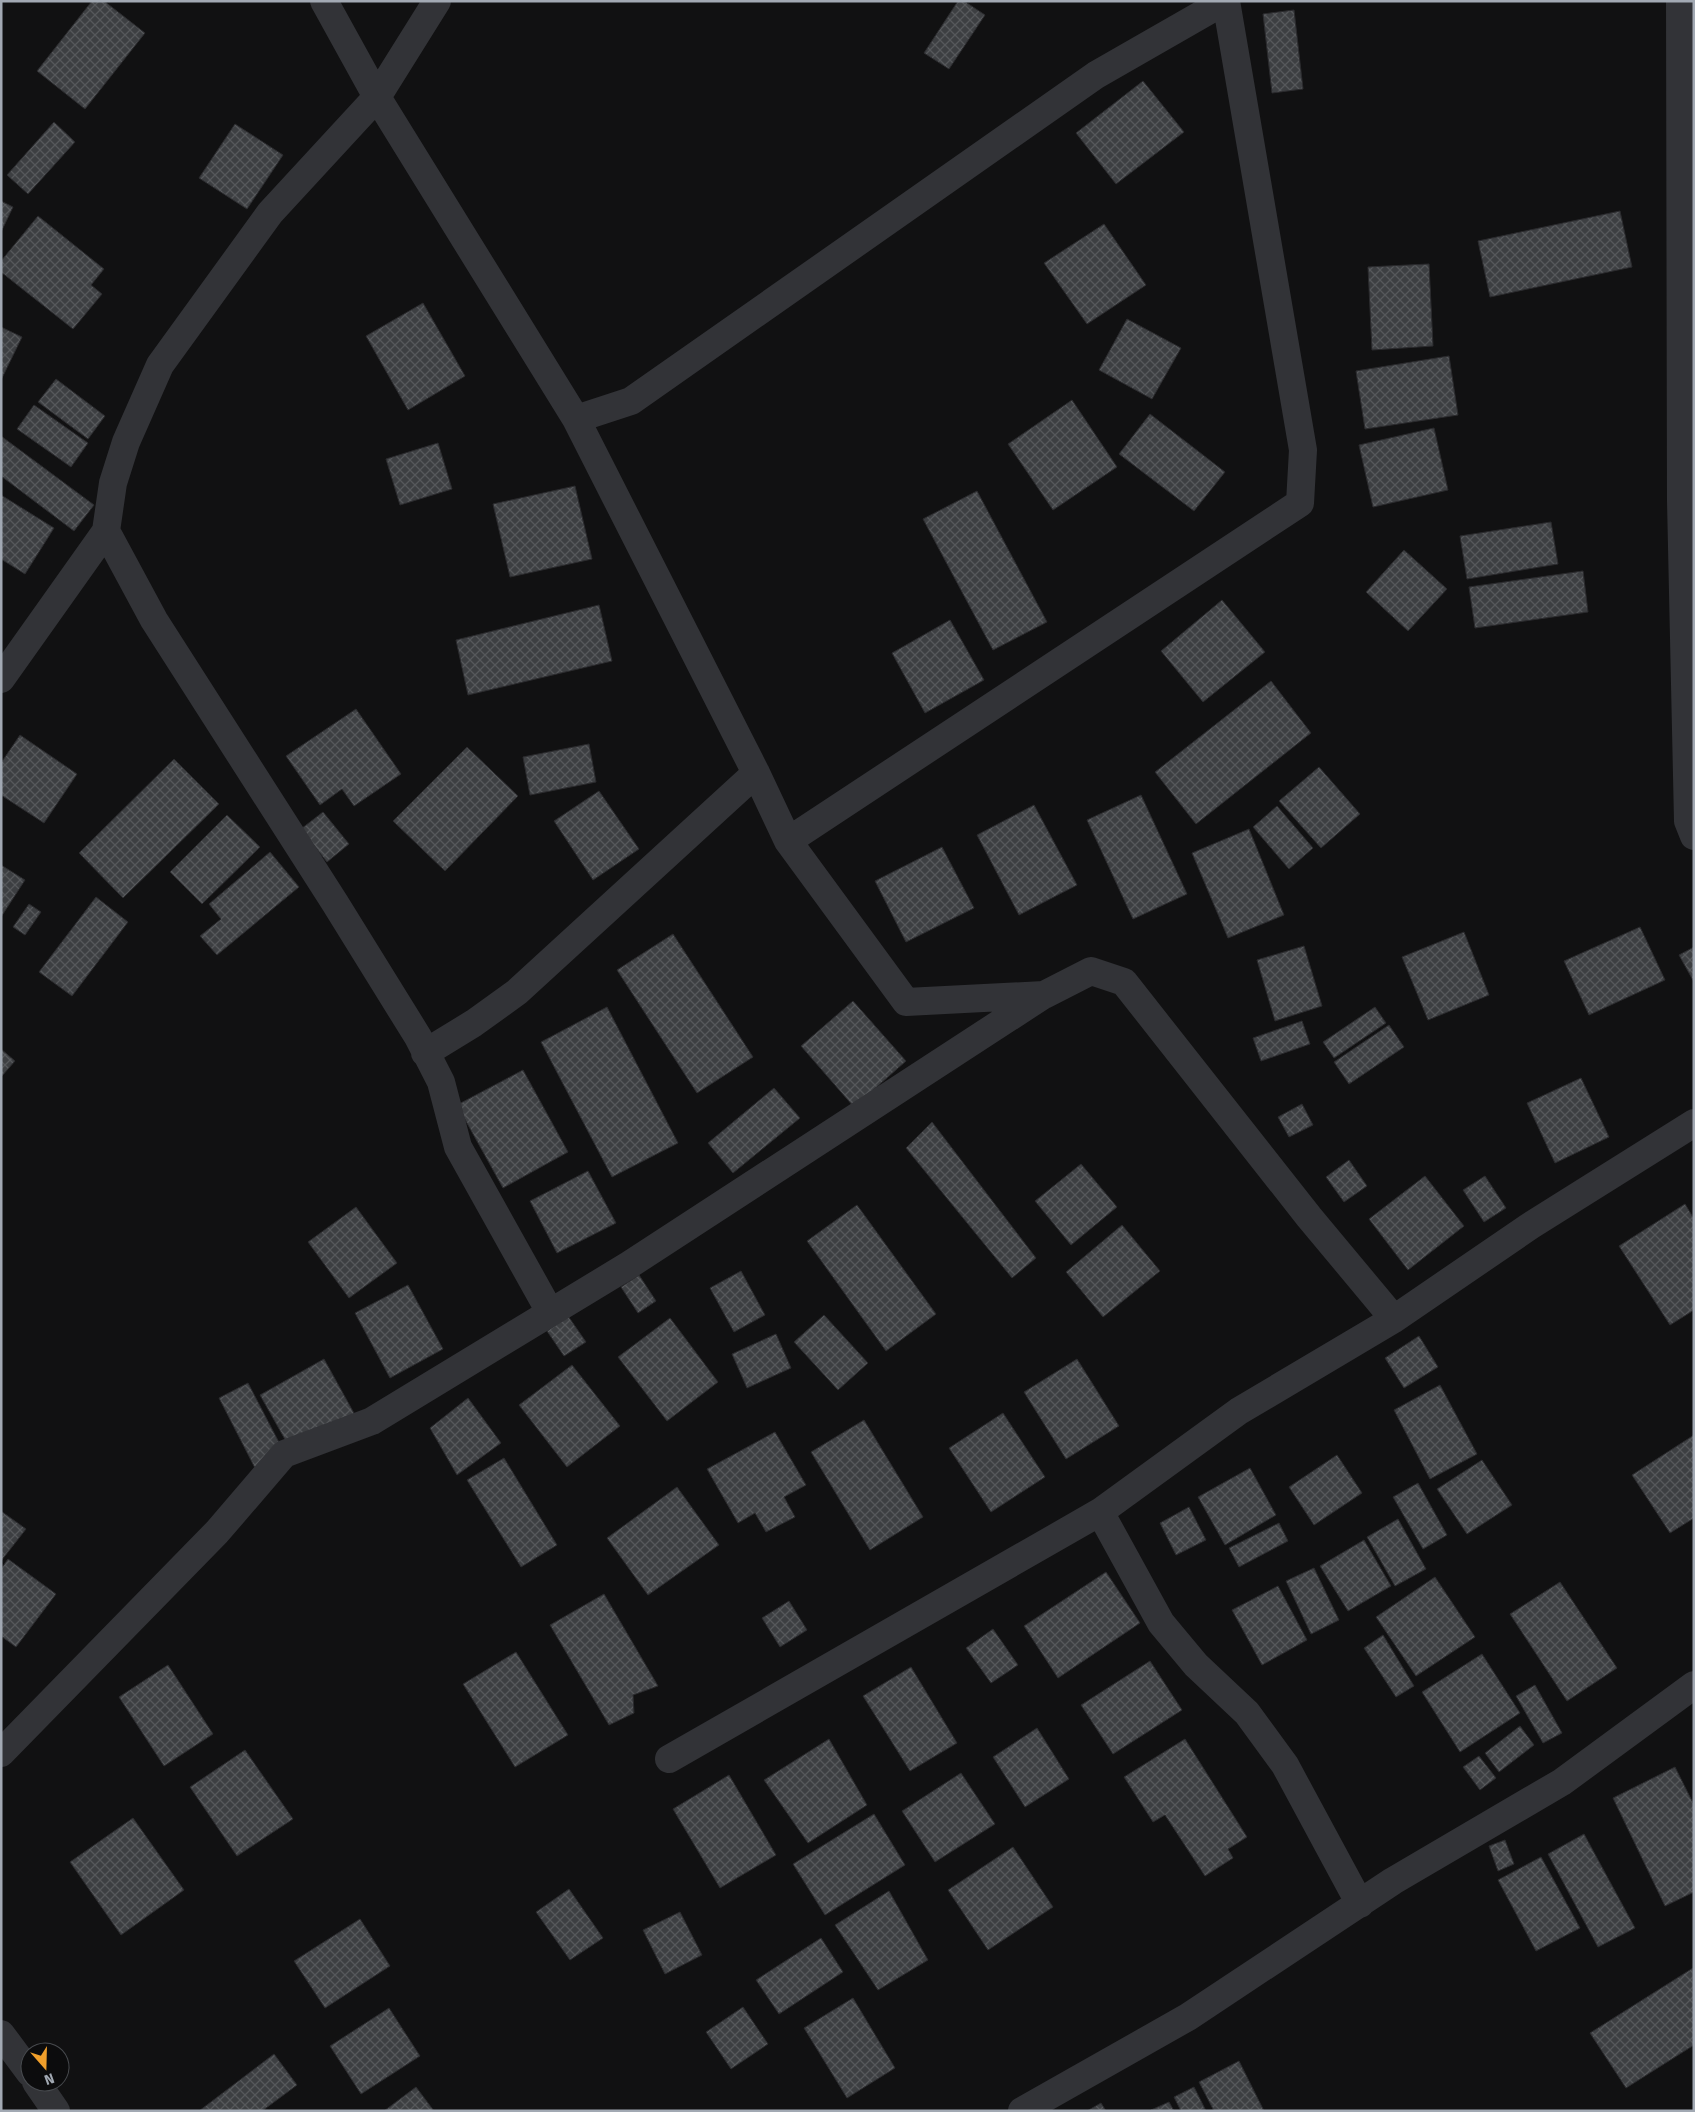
<svg xmlns="http://www.w3.org/2000/svg" width="1695" height="2112" font-family="'Fira Sans',sans-serif">
  <style>
    .building { fill: url(#building-cross-hatch); stroke: #2b2b2e }
    .lines { fill: none; stroke-linecap: round; stroke-linejoin: round }
    .minor { stroke: #323337; stroke-width: 28 }
  </style>
  <defs>
    <pattern id="building-cross-hatch" width="8" height="8" patternUnits="userSpaceOnUse" patternTransform="scale(1.25)"><rect width="8" height="8" fill="#3d3f42"/><path d="M0 0l8 8M0 8l8-8" fill="none" stroke="#56585b"/></pattern>
  </defs>
  <rect width="100%" height="100%" fill="#111112"/>
  <path class="building" d="M 92,1 L 104,1 L 145,33 L 85,109 L 37,71 Z
    M 958,1 L 964,1 L 985,15 L 949,69 L 924,53 Z
    M 1294,10 L 1303,89 L 1272,93 L 1263,14 Z
    M 1143,81 L 1184,132 L 1116,184 L 1076,133 Z
    M 54,122 L 75,142 L 28,194 L 7,175 Z
    M 235,124 L 283,155 L 247,209 L 199,178 Z
    M 1,201 L 13,207 L 1,232 Z
    M 1620,211 L 1632,267 L 1490,297 L 1478,241 Z
    M 38,216 L 104,269 L 91,285 L 102,294 L 73,329 L 1,272 L 1,261 Z
    M 1104,224 L 1146,285 L 1087,324 L 1044,263 Z
    M 1429,264 L 1433,346 L 1372,350 L 1368,267 Z
    M 423,303 L 465,376 L 408,410 L 366,336 Z
    M 1127,319 L 1181,348 L 1152,399 L 1099,370 Z
    M 1,327 L 22,337 L 1,380 Z
    M 1449,356 L 1458,415 L 1365,429 L 1356,371 Z
    M 56,379 L 105,416 L 88,439 L 38,402 Z
    M 1072,400 L 1117,467 L 1053,510 L 1008,444 Z
    M 34,405 L 88,443 L 71,467 L 17,429 Z
    M 1150,414 L 1225,472 L 1194,511 L 1119,454 Z
    M 1434,428 L 1448,490 L 1373,507 L 1359,445 Z
    M 1,436 L 94,505 L 74,531 L 1,476 Z
    M 438,443 L 452,489 L 400,505 L 386,459 Z
    M 575,486 L 592,559 L 510,577 L 493,504 Z
    M 977,491 L 1047,622 L 993,650 L 923,519 Z
    M 1,495 L 54,528 L 25,574 L 1,559 Z
    M 1551,522 L 1558,564 L 1467,579 L 1460,536 Z
    M 1404,550 L 1447,589 L 1408,631 L 1366,592 Z
    M 1583,571 L 1588,612 L 1475,628 L 1469,587 Z
    M 1222,600 L 1265,652 L 1203,702 L 1161,651 Z
    M 599,605 L 612,661 L 468,695 L 456,640 Z
    M 950,620 L 984,680 L 925,713 L 892,653 Z
    M 1271,681 L 1311,733 L 1196,824 L 1155,772 Z
    M 356,709 L 401,774 L 354,806 L 342,789 L 320,805 L 286,756 Z
    M 20,735 L 77,774 L 44,823 L 1,795 L 1,763 Z
    M 589,744 L 596,782 L 530,795 L 523,757 Z
    M 467,747 L 518,796 L 445,871 L 393,821 Z
    M 174,759 L 219,804 L 123,898 L 79,853 Z
    M 1319,767 L 1360,814 L 1321,848 L 1279,801 Z
    M 599,791 L 639,849 L 593,880 L 554,821 Z
    M 1141,795 L 1187,894 L 1133,919 L 1087,820 Z
    M 1034,805 L 1077,885 L 1019,915 L 977,835 Z
    M 1277,806 L 1313,848 L 1289,869 L 1253,827 Z
    M 323,812 L 349,844 L 327,862 L 301,829 Z
    M 227,815 L 260,847 L 202,904 L 170,872 Z
    M 1249,829 L 1284,915 L 1228,938 L 1192,853 Z
    M 942,847 L 974,908 L 906,942 L 875,881 Z
    M 270,852 L 299,887 L 217,955 L 200,936 L 221,919 L 209,904 Z
    M 1,865 L 25,880 L 1,917 Z
    M 96,897 L 128,922 L 72,996 L 39,972 Z
    M 29,904 L 41,912 L 25,935 L 13,927 Z
    M 1640,927 L 1665,980 L 1589,1015 L 1564,961 Z
    M 1464,932 L 1489,995 L 1428,1020 L 1402,957 Z
    M 673,934 L 753,1057 L 697,1093 L 617,970 Z
    M 1304,946 L 1322,1006 L 1275,1021 L 1257,960 Z
    M 1694,947 L 1694,982 L 1679,955 Z
    M 853,1001 L 906,1061 L 854,1107 L 801,1046 Z
    M 607,1007 L 678,1143 L 612,1177 L 541,1042 Z
    M 1375,1007 L 1386,1023 L 1334,1058 L 1323,1042 Z
    M 1302,1021 L 1310,1044 L 1261,1061 L 1253,1038 Z
    M 1389,1025 L 1404,1047 L 1349,1084 L 1334,1062 Z
    M 1,1049 L 15,1061 L 1,1077 Z
    M 523,1070 L 568,1152 L 503,1188 L 457,1105 Z
    M 1581,1078 L 1609,1137 L 1555,1163 L 1527,1103 Z
    M 774,1088 L 800,1118 L 733,1173 L 708,1143 Z
    M 1302,1104 L 1313,1125 L 1289,1137 L 1278,1117 Z
    M 932,1122 L 1036,1258 L 1012,1278 L 906,1148 Z
    M 1349,1160 L 1367,1186 L 1344,1202 L 1326,1177 Z
    M 1081,1164 L 1117,1207 L 1071,1245 L 1035,1201 Z
    M 588,1171 L 616,1223 L 557,1253 L 530,1201 Z
    M 1425,1176 L 1464,1226 L 1408,1270 L 1369,1219 Z
    M 1485,1176 L 1506,1208 L 1484,1222 L 1463,1190 Z
    M 1685,1204 L 1694,1219 L 1694,1310 L 1670,1325 L 1619,1246 Z
    M 857,1205 L 936,1314 L 886,1351 L 807,1241 Z
    M 356,1207 L 397,1263 L 349,1298 L 308,1242 Z
    M 1122,1225 L 1160,1271 L 1103,1317 L 1066,1272 Z
    M 741,1271 L 765,1315 L 734,1332 L 710,1288 Z
    M 639,1275 L 656,1301 L 638,1313 L 621,1287 Z
    M 408,1285 L 443,1349 L 390,1378 L 355,1313 Z
    M 824,1315 L 868,1363 L 838,1390 L 794,1342 Z
    M 568,1316 L 586,1342 L 564,1356 L 547,1331 Z
    M 670,1318 L 718,1382 L 667,1421 L 618,1357 Z
    M 776,1334 L 791,1368 L 747,1388 L 732,1354 Z
    M 1419,1336 L 1438,1367 L 1404,1388 L 1385,1358 Z
    M 324,1359 L 355,1415 L 291,1450 L 260,1395 Z
    M 1077,1359 L 1119,1426 L 1066,1459 L 1024,1392 Z
    M 572,1365 L 620,1426 L 567,1467 L 519,1405 Z
    M 248,1383 L 284,1452 L 255,1468 L 219,1398 Z
    M 1440,1385 L 1477,1454 L 1430,1479 L 1394,1410 Z
    M 468,1398 L 501,1443 L 457,1475 L 430,1428 Z
    M 1003,1413 L 1045,1477 L 991,1512 L 949,1448 Z
    M 864,1420 L 923,1517 L 870,1550 L 811,1452 Z
    M 775,1432 L 806,1485 L 784,1497 L 795,1517 L 766,1532 L 755,1513 L 738,1523 L 707,1469 Z
    M 1694,1435 L 1694,1518 L 1670,1533 L 1632,1475 Z
    M 1337,1455 L 1362,1493 L 1314,1525 L 1289,1487 Z
    M 504,1458 L 557,1545 L 521,1567 L 467,1480 Z
    M 1482,1460 L 1512,1505 L 1467,1534 L 1437,1489 Z
    M 1250,1468 L 1276,1515 L 1225,1545 L 1198,1497 Z
    M 1418,1483 L 1447,1535 L 1423,1549 L 1393,1497 Z
    M 677,1487 L 719,1545 L 648,1595 L 607,1538 Z
    M 1189,1507 L 1206,1540 L 1176,1555 L 1160,1523 Z
    M 1,1511 L 26,1529 L 1,1561 Z
    M 1398,1519 L 1426,1569 L 1395,1586 L 1367,1537 Z
    M 1279,1523 L 1288,1541 L 1239,1567 L 1229,1548 Z
    M 1364,1540 L 1391,1586 L 1348,1611 L 1320,1566 Z
    M 8,1559 L 56,1594 L 16,1647 L 1,1636 L 1,1569 Z
    M 1314,1568 L 1339,1620 L 1311,1634 L 1286,1581 Z
    M 1106,1572 L 1140,1623 L 1058,1678 L 1024,1626 Z
    M 1435,1577 L 1475,1637 L 1416,1676 L 1376,1617 Z
    M 1560,1582 L 1617,1668 L 1567,1701 L 1510,1614 Z
    M 1278,1586 L 1307,1640 L 1262,1665 L 1232,1610 Z
    M 604,1594 L 658,1686 L 633,1695 L 634,1713 L 609,1725 L 550,1625 Z
    M 789,1601 L 807,1630 L 780,1647 L 762,1618 Z
    M 993,1629 L 1018,1665 L 991,1683 L 966,1648 Z
    M 1383,1635 L 1414,1686 L 1396,1697 L 1364,1648 Z
    M 516,1652 L 568,1735 L 515,1767 L 463,1684 Z
    M 1482,1654 L 1520,1713 L 1460,1752 L 1422,1692 Z
    M 1150,1661 L 1182,1710 L 1113,1754 L 1081,1705 Z
    M 168,1665 L 213,1734 L 164,1766 L 119,1697 Z
    M 911,1667 L 957,1743 L 910,1771 L 863,1696 Z
    M 1535,1685 L 1562,1733 L 1543,1743 L 1516,1696 Z
    M 1520,1726 L 1534,1745 L 1499,1772 L 1485,1753 Z
    M 1037,1728 L 1069,1779 L 1025,1807 L 993,1757 Z
    M 829,1739 L 867,1805 L 808,1843 L 764,1780 Z
    M 1185,1739 L 1247,1837 L 1228,1849 L 1233,1858 L 1205,1876 L 1165,1815 L 1153,1822 L 1124,1777 Z
    M 245,1750 L 293,1819 L 237,1856 L 190,1787 Z
    M 1479,1756 L 1496,1778 L 1480,1790 L 1463,1767 Z
    M 1675,1767 L 1694,1805 L 1694,1892 L 1665,1906 L 1613,1798 Z
    M 961,1773 L 995,1824 L 935,1862 L 902,1811 Z
    M 729,1775 L 776,1855 L 720,1888 L 673,1809 Z
    M 874,1814 L 905,1865 L 825,1915 L 793,1864 Z
    M 133,1818 L 184,1890 L 121,1935 L 70,1862 Z
    M 1584,1834 L 1635,1928 L 1598,1947 L 1548,1854 Z
    M 1505,1840 L 1514,1864 L 1498,1871 L 1489,1846 Z
    M 1013,1847 L 1053,1907 L 988,1950 L 948,1890 Z
    M 1541,1857 L 1580,1928 L 1536,1951 L 1498,1880 Z
    M 569,1889 L 603,1938 L 570,1960 L 536,1912 Z
    M 889,1891 L 928,1960 L 878,1990 L 835,1925 Z
    M 680,1912 L 702,1955 L 665,1974 L 643,1930 Z
    M 360,1919 L 390,1966 L 325,2008 L 294,1961 Z
    M 821,1938 L 843,1972 L 779,2014 L 756,1980 Z
    M 1693,1968 L 1694,2045 L 1626,2088 L 1590,2033 Z
    M 853,1998 L 895,2068 L 847,2098 L 804,2028 Z
    M 743,2007 L 768,2044 L 731,2069 L 706,2032 Z
    M 389,2008 L 420,2056 L 361,2094 L 330,2046 Z
    M 274,2054 L 297,2085 L 262,2111 L 199,2111 Z
    M 1239,2061 L 1264,2111 L 1214,2111 L 1199,2082 Z
    M 416,2087 L 434,2111 L 384,2111 Z
    M 1194,2087 L 1206,2111 L 1181,2111 L 1174,2097 Z
    M 1169,2102 L 1174,2111 L 1151,2110 Z
    M 1101,2103 L 1106,2111 L 1087,2111 Z"/>
  <g class="lines">
    <path class="minor" d="M 324,1 L 377,97 L 576,419 L 756,773 L 788,841 L 906,1002 L 1044,995 L 1091,971 L 1124,982 L 1309,1217 L 1394,1319
      M 1680,1 L 1681,501 L 1688,821 L 1694,836
      M 576,419 L 631,401 L 1096,75 L 1225,1
      M 106,531 L 154,620 L 335,903 L 418,1037 L 441,1082 L 458,1147 L 550,1312
      M 1,679 L 106,531 L 113,483 L 126,442 L 160,365 L 270,213 L 377,97 L 437,1
      M 788,841 L 1300,503 L 1303,450 L 1226,1
      M 425,1053 L 474,1023 L 517,992 L 756,773
      M 1100,1512 L 1161,1623 L 1196,1665 L 1247,1713 L 1285,1765 L 1360,1904
      M 1,1753 L 217,1532 L 284,1454 L 372,1421 L 629,1265 L 1042,996
      M 669,1759 L 1100,1512 L 1239,1411 L 1394,1319 L 1530,1226 L 1694,1123
      M 1,2034 L 30,2073
      M 36,2082 L 56,2111
      M 1022,2111 L 1188,2017 L 1393,1881 L 1562,1782 L 1694,1685"/>
  </g>
  <rect width="1695" height="2112" fill="none" stroke="#a2a9b3" stroke-width="5"/>
  <g transform="translate(45 2067) rotate(160)"><circle r="24" fill="#0c0c0d" stroke="#484b4f"/>
  <path d="M0-4L9 19L0 12L-9 19Z" fill="#f09f2b"/>
  <text y="-8" font-size="14" font-weight="bold" text-anchor="middle" fill="#a2a9b3">N</text>
  </g>
</svg>
